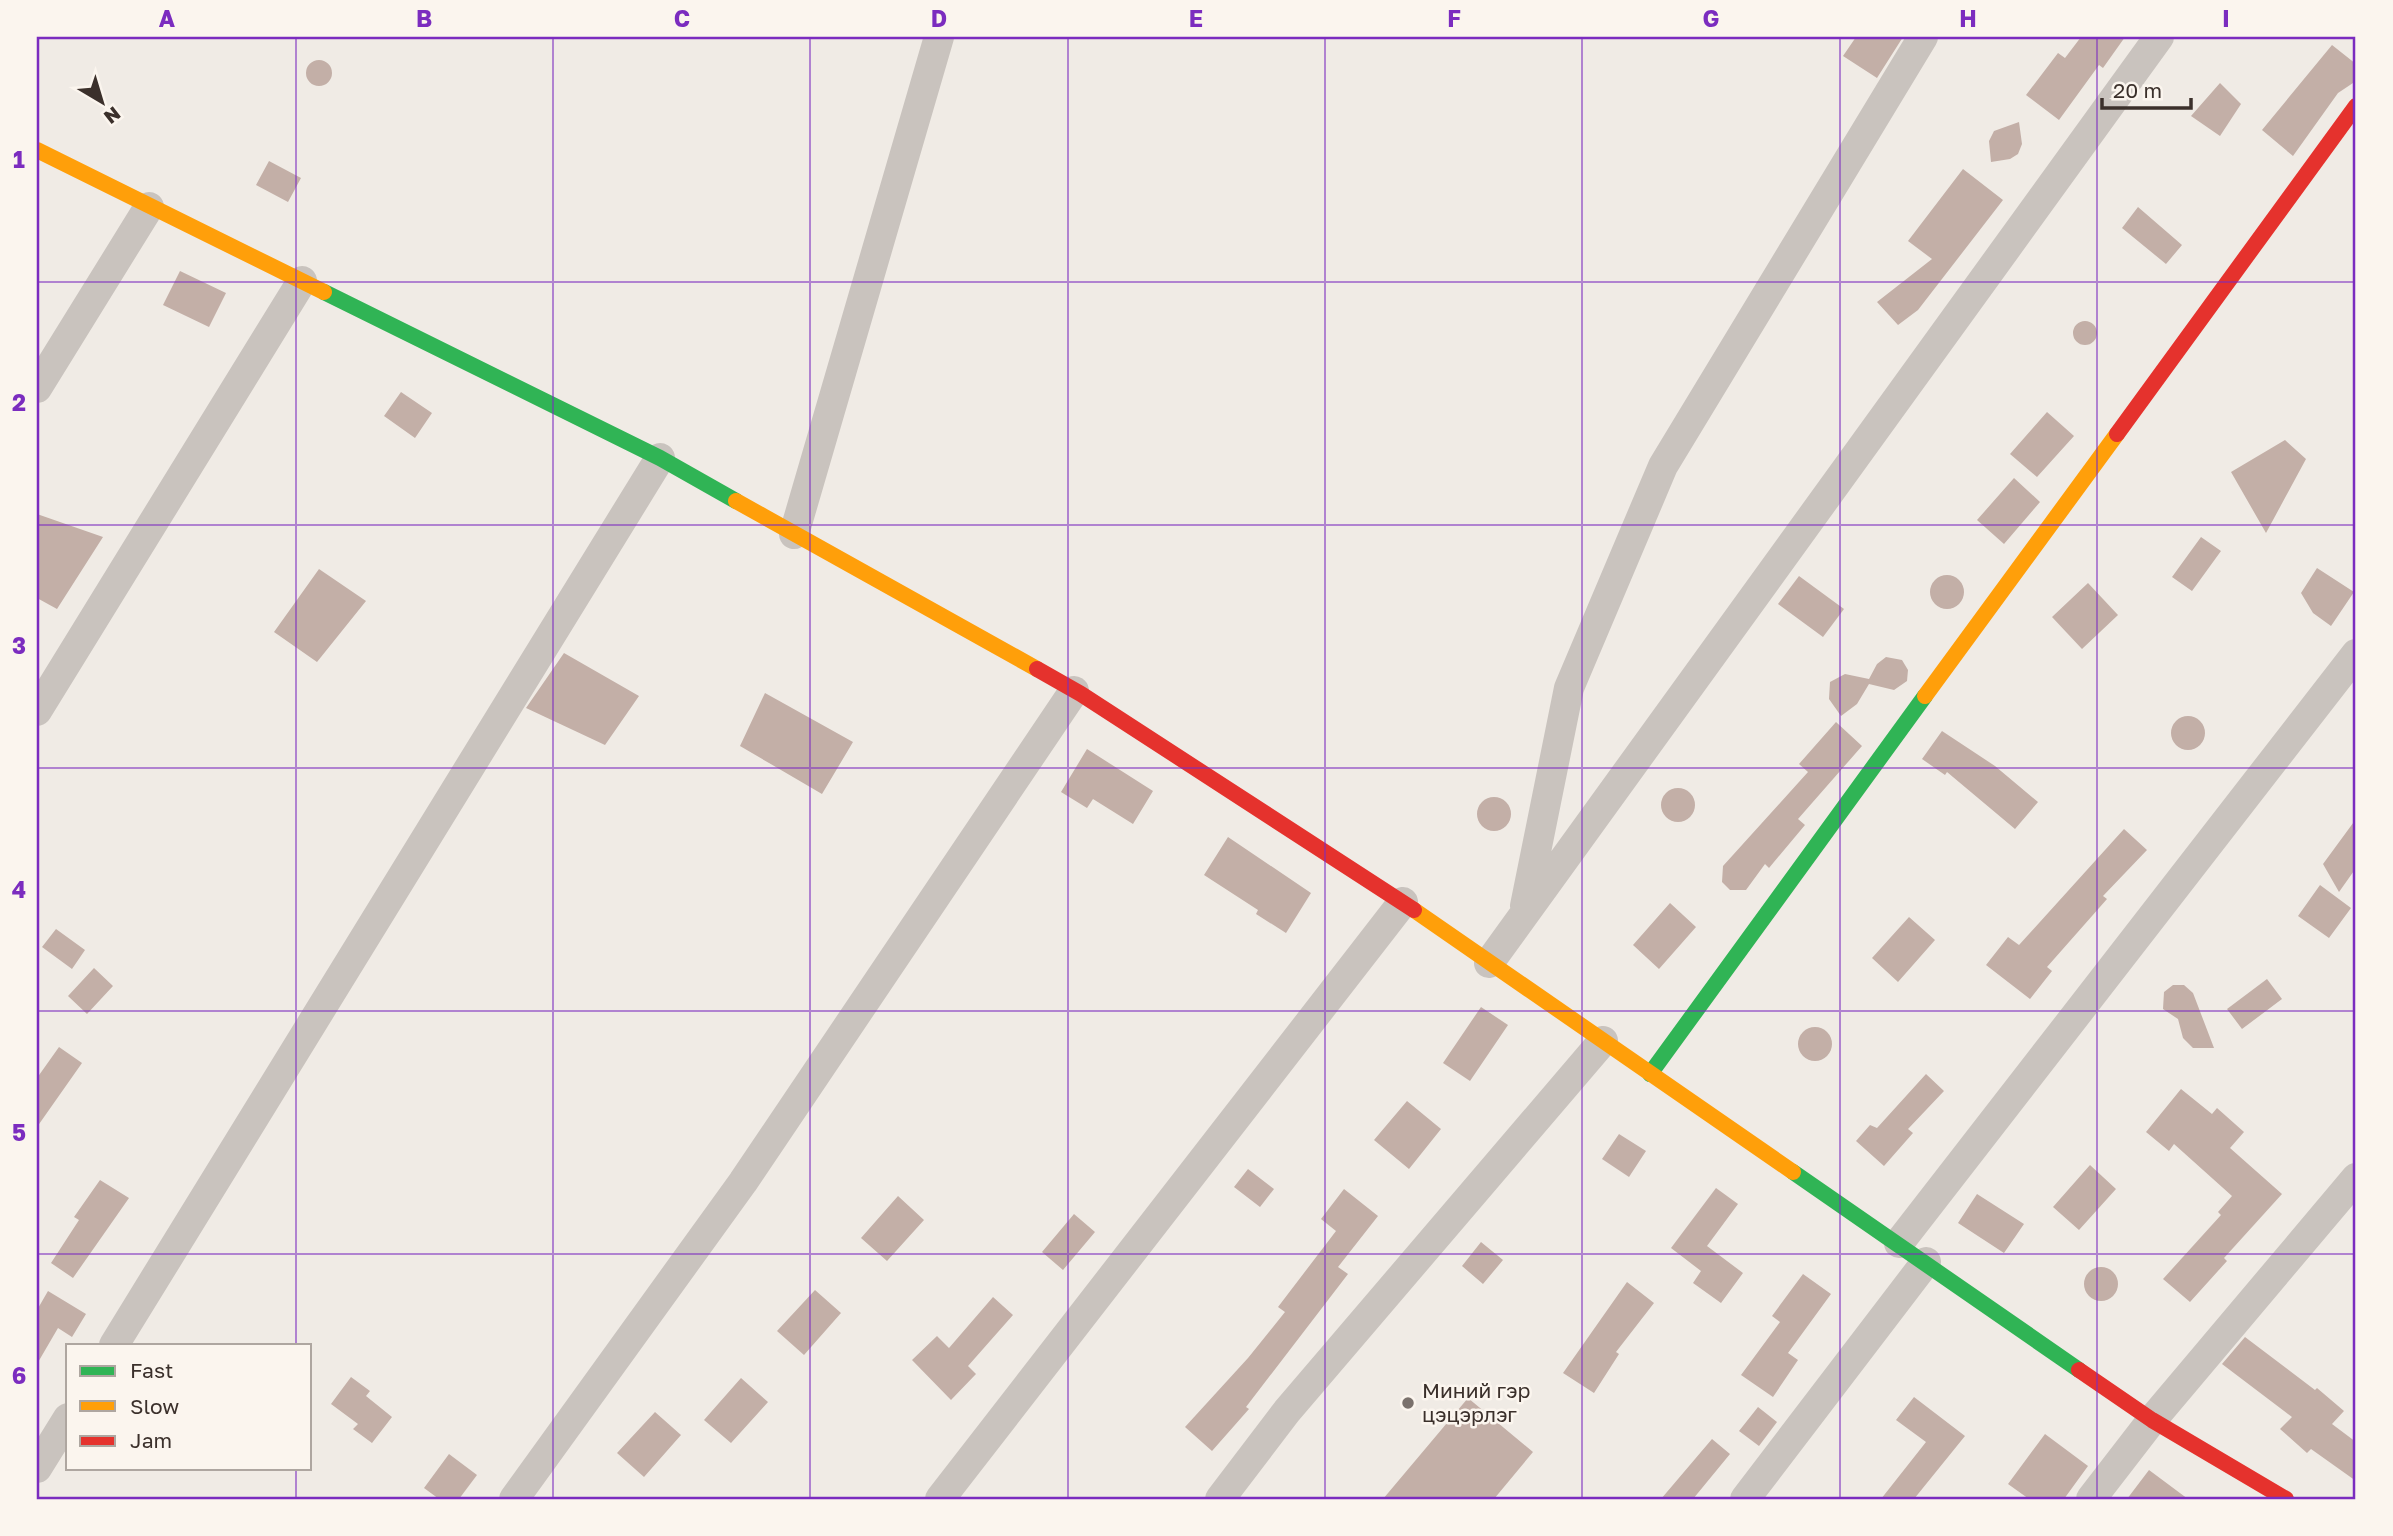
<svg xmlns="http://www.w3.org/2000/svg" width="2393" height="1536" font-family="'Golos Text',sans-serif">
  <style>
    .building { fill: #c3afa7 }
    .lines { fill: none; stroke-linecap: round; stroke-linejoin: round }
    .street { stroke: #c9c3be; stroke-width: 30 }
    .fast { stroke: #30b455; stroke-width: 16 }
    .slow { stroke: #ff9f0a; stroke-width: 16 }
    .jam { stroke: #e5322d; stroke-width: 16 }
    .grid { fill: none; stroke: #7b2cbf; stroke-width: 2; stroke-opacity: 0.55 }
    .poi-dot { fill: #7a716c; stroke: #fbf5ee; stroke-width: 2.5 }
    .labels { text-anchor: middle; stroke-width: 5; stroke-linejoin: round; paint-order: stroke }
    .poi-label { font-size: 21px; fill: #3b302b; stroke: #fbf5ee; text-anchor: start }
    .neatline { fill: none; stroke: #7b2cbf; stroke-width: 2.5 }
    .grid-label { font-size: 23px; text-anchor: middle; font-weight: bold; fill: #7b2cbf }
  </style>
  <rect width="100%" height="100%" fill="#f0ebe5"/>
  <path class="building" d="M 1856,37 L 1903,37 L 1877,78 L 1843,56 Z
    M 2081,37 L 2125,37 L 2103,68 L 2099,65 L 2059,120 L 2026,95 L 2058,53 L 2065,58 Z
    M 2332,45 L 2356,64 L 2356,81 L 2338,93 L 2293,156 L 2262,130 Z
    M306 73a13 13 0 1 1 26 0a13 13 0 1 1-26 0Z
    M 2220,83 L 2241,104 L 2220,136 L 2191,116 Z
    M 2019,122 L 2022,144 L 2018,154 L 2010,159 L 1991,162 L 1989,141 L 1994,131 Z
    M 269,161 L 301,178 L 288,202 L 256,185 Z
    M 1963,169 L 2003,200 L 1918,310 L 1898,325 L 1877,302 L 1932,259 L 1908,241 Z
    M 2138,207 L 2182,245 L 2166,264 L 2122,228 Z
    M 180,271 L 226,293 L 209,327 L 163,305 Z
    M2073 333a12 12 0 1 1 24 0a12 12 0 1 1-24 0Z
    M 401,392 L 432,413 L 415,438 L 384,416 Z
    M 2047,412 L 2074,436 L 2037,477 L 2010,454 Z
    M 2285,440 L 2306,459 L 2266,533 L 2231,472 Z
    M 2014,478 L 2040,502 L 2004,544 L 1977,520 Z
    M 37,514 L 103,537 L 57,609 L 37,598 Z
    M 2201,537 L 2221,551 L 2192,591 L 2172,577 Z
    M 2317,568 L 2354,592 L 2331,626 L 2313,613 L 2301,593 Z
    M 319,569 L 366,601 L 317,662 L 274,632 Z
    M1930 592a17 17 0 1 1 34 0a17 17 0 1 1-34 0Z
    M 1799,576 L 1844,609 L 1823,637 L 1778,604 Z
    M 2088,583 L 2118,615 L 2082,649 L 2052,617 Z
    M 564,653 L 639,696 L 605,745 L 526,708 Z
    M 1886,657 L 1902,660 L 1908,670 L 1907,681 L 1894,690 L 1869,684 L 1857,704 L 1841,716 L 1829,699 L 1830,682 L 1845,674 L 1869,679 L 1877,664 Z
    M 765,693 L 853,742 L 822,794 L 740,746 Z
    M2171 733a17 17 0 1 1 34 0a17 17 0 1 1-34 0Z
    M 1836,722 L 1862,746 L 1798,819 L 1805,825 L 1769,868 L 1765,864 L 1746,890 L 1730,890 L 1722,882 L 1723,866 L 1808,772 L 1799,764 Z
    M 1942,731 L 1995,766 L 2038,802 L 2015,829 L 1947,772 L 1945,775 L 1922,759 Z
    M 1087,749 L 1153,791 L 1133,824 L 1093,799 L 1087,808 L 1061,792 Z
    M1661 805a17 17 0 1 1 34 0a17 17 0 1 1-34 0Z
    M1477 814a17 17 0 1 1 34 0a17 17 0 1 1-34 0Z
    M 2356,819 L 2356,868 L 2339,892 L 2323,864 Z
    M 2124,829 L 2147,850 L 2103,896 L 2107,899 L 2047,967 L 2052,971 L 2030,999 L 1986,965 L 2008,937 L 2019,945 Z
    M 1228,837 L 1311,893 L 1286,933 L 1256,914 L 1258,910 L 1204,875 Z
    M 2320,885 L 2351,908 L 2329,938 L 2298,916 Z
    M 1670,903 L 1696,927 L 1659,969 L 1633,945 Z
    M 1909,917 L 1935,940 L 1898,982 L 1872,958 Z
    M 56,929 L 85,950 L 72,969 L 42,947 Z
    M 94,968 L 113,986 L 87,1014 L 68,996 Z
    M 2267,979 L 2282,999 L 2242,1029 L 2227,1009 Z
    M 2173,985 L 2184,985 L 2193,993 L 2214,1048 L 2193,1048 L 2183,1038 L 2178,1019 L 2163,1009 L 2164,992 Z
    M 1481,1007 L 1508,1025 L 1470,1081 L 1443,1063 Z
    M1798 1044a17 17 0 1 1 34 0a17 17 0 1 1-34 0Z
    M 59,1047 L 82,1063 L 37,1127 L 37,1078 Z
    M 1926,1074 L 1944,1091 L 1908,1129 L 1913,1133 L 1884,1166 L 1856,1141 L 1870,1125 L 1877,1128 Z
    M 2181,1089 L 2212,1114 L 2217,1108 L 2244,1132 L 2230,1148 L 2282,1194 L 2224,1258 L 2227,1261 L 2190,1302 L 2163,1279 L 2221,1215 L 2218,1212 L 2232,1196 L 2174,1144 L 2169,1151 L 2146,1132 Z
    M 1407,1101 L 1441,1129 L 1409,1169 L 1374,1140 Z
    M 1619,1134 L 1646,1151 L 1629,1177 L 1602,1159 Z
    M 2090,1165 L 2116,1189 L 2079,1230 L 2053,1207 Z
    M 1248,1169 L 1274,1189 L 1260,1207 L 1234,1187 Z
    M 100,1180 L 129,1198 L 73,1278 L 51,1263 L 79,1220 L 74,1217 Z
    M 1716,1188 L 1738,1204 L 1707,1246 L 1743,1273 L 1721,1303 L 1693,1283 L 1701,1271 L 1671,1248 Z
    M 1344,1189 L 1378,1216 L 1338,1267 L 1348,1274 L 1246,1407 L 1249,1409 L 1212,1451 L 1185,1427 L 1248,1358 L 1285,1312 L 1278,1307 L 1336,1231 L 1321,1219 Z
    M 1977,1194 L 2024,1224 L 2004,1253 L 1958,1223 Z
    M 898,1196 L 924,1220 L 887,1261 L 861,1238 Z
    M 1074,1214 L 1095,1232 L 1063,1270 L 1042,1252 Z
    M 1481,1242 L 1503,1260 L 1483,1284 L 1462,1266 Z
    M2084 1284a17 17 0 1 1 34 0a17 17 0 1 1-34 0Z
    M 1803,1274 L 1831,1294 L 1788,1353 L 1798,1360 L 1773,1397 L 1741,1375 L 1780,1322 L 1772,1316 Z
    M 1627,1282 L 1654,1303 L 1616,1352 L 1619,1354 L 1594,1393 L 1563,1373 Z
    M 815,1290 L 841,1313 L 804,1355 L 777,1331 Z
    M 48,1291 L 86,1314 L 72,1337 L 58,1328 L 37,1364 L 37,1310 Z
    M 993,1297 L 1013,1315 L 968,1366 L 976,1374 L 951,1400 L 912,1360 L 937,1336 L 949,1348 Z
    M 2245,1337 L 2315,1390 L 2317,1388 L 2344,1411 L 2332,1424 L 2356,1442 L 2356,1481 L 2311,1449 L 2307,1453 L 2280,1429 L 2292,1417 L 2222,1364 Z
    M 351,1377 L 370,1391 L 366,1396 L 392,1417 L 372,1443 L 353,1429 L 358,1424 L 331,1404 Z
    M 741,1378 L 768,1402 L 731,1443 L 704,1420 Z
    M 1914,1397 L 1965,1436 L 1914,1499 L 1881,1499 L 1926,1442 L 1896,1420 Z
    M 1468,1398 L 1533,1452 L 1494,1499 L 1383,1499 Z
    M 1758,1407 L 1777,1422 L 1759,1446 L 1739,1431 Z
    M 655,1412 L 681,1435 L 644,1477 L 617,1453 Z
    M 2045,1434 L 2088,1466 L 2064,1499 L 2029,1499 L 2008,1484 Z
    M 1712,1439 L 1730,1454 L 1693,1499 L 1661,1499 Z
    M 449,1454 L 477,1475 L 459,1499 L 439,1499 L 424,1488 Z
    M 2149,1470 L 2188,1499 L 2127,1499 Z"/>
  <g class="lines">
    <path class="street" d="M 37,388 L 149,207
      M 794,534 L 939,37
      M 37,711 L 302,281
      M 1525,906 L 1569,688 L 1663,466 L 1923,37
      M 1489,963 L 2159,37
      M 1899,1243 L 2356,654
      M 114,1345 L 660,458
      M 37,1468 L 68,1418
      M 514,1499 L 743,1182 L 1074,691
      M 940,1499 L 1403,902
      M 1220,1499 L 1287,1411 L 1603,1041
      M 1745,1499 L 1926,1262
      M 2091,1499 L 2152,1420 L 2356,1178"/>
    <path class="fast" d="M 324,292 L 660,458 L 736,501
      M 1650,1074 L 1925,696
      M 1793,1172 L 2079,1370"/>
    <path class="slow" d="M 37,150 L 324,292
      M 736,501 L 1037,669
      M 1925,696 L 2117,434
      M 1414,910 L 1793,1172"/>
    <path class="jam" d="M 2117,434 L 2356,106
      M 1037,669 L 1081,694 L 1414,910
      M 2079,1370 L 2152,1420 L 2286,1499"/>
  </g>
  <path class="grid" d="M 296,37 L 296,1345M 553,37 L 553,1499M 810,37 L 810,1499M 1068,37 L 1068,1499M 1325,37 L 1325,1499M 1582,37 L 1582,1499M 1840,37 L 1840,1499M 2097,37 L 2097,1499M 37,282 L 2356,282M 37,525 L 2356,525M 37,768 L 2356,768M 37,1011 L 2356,1011M 37,1254 L 2356,1254M 296,1468 L 296,1499"/>
  <circle class="poi-dot" cx="1408" cy="1403" r="7"/>
  <g class="labels">
    <g class="poi-label">
      <text x="1422" y="1398">Миний гэр<tspan x="1422" dy="24">цэцэрлэг</tspan></text>
    </g>
  </g>
  <rect width="2393" height="1536" fill="none" stroke="#fbf5ee" stroke-width="77"/>
  <rect x="66" y="1344" width="245" height="126" fill="#fbf5ee" stroke="#aea6a0" stroke-width="2"/>
  <rect x="80" y="1366" width="35" height="10" fill="#30b455" stroke="#aea6a0" stroke-width="2"/>
  <text x="130" y="1378" font-size="21" fill="#3b302b">Fast</text>
  <rect x="80" y="1401" width="35" height="10" fill="#ff9f0a" stroke="#aea6a0" stroke-width="2"/>
  <text x="130" y="1414" font-size="21" fill="#3b302b">Slow</text>
  <rect x="80" y="1436" width="35" height="10" fill="#e5322d" stroke="#aea6a0" stroke-width="2"/>
  <text x="130" y="1448" font-size="21" fill="#3b302b">Jam</text>
  <g transform="translate(102 102) rotate(142)" stroke="#fbf5ee" stroke-width="5" paint-order="stroke">
  <path d="M0-5L12 26L0 18L-12 26Z" fill="#3b302b"/>
  <text y="-10" font-size="19" font-weight="bold" text-anchor="middle" fill="#3b302b">N</text>
  </g>
  <path d="M2102 98v10h89v-10" fill="none" stroke="#3b302b" stroke-width="3.5"/>
  <text x="2113" y="98" font-size="21" fill="#3b302b" stroke="#fbf5ee" stroke-width="5" paint-order="stroke">20 m</text>
  <rect x="38" y="38" width="2316" height="1460" class="neatline"/>
  <g class="grid-label">
    <text x="167" y="27">A</text>
    <text x="424" y="27">B</text>
    <text x="682" y="27">C</text>
    <text x="939" y="27">D</text>
    <text x="1196" y="27">E</text>
    <text x="1454" y="27">F</text>
    <text x="1711" y="27">G</text>
    <text x="1968" y="27">H</text>
    <text x="2226" y="27">I</text>
    <text x="19" y="168">1</text>
    <text x="19" y="411">2</text>
    <text x="19" y="654">3</text>
    <text x="19" y="898">4</text>
    <text x="19" y="1141">5</text>
    <text x="19" y="1384">6</text>
  </g>
</svg>
